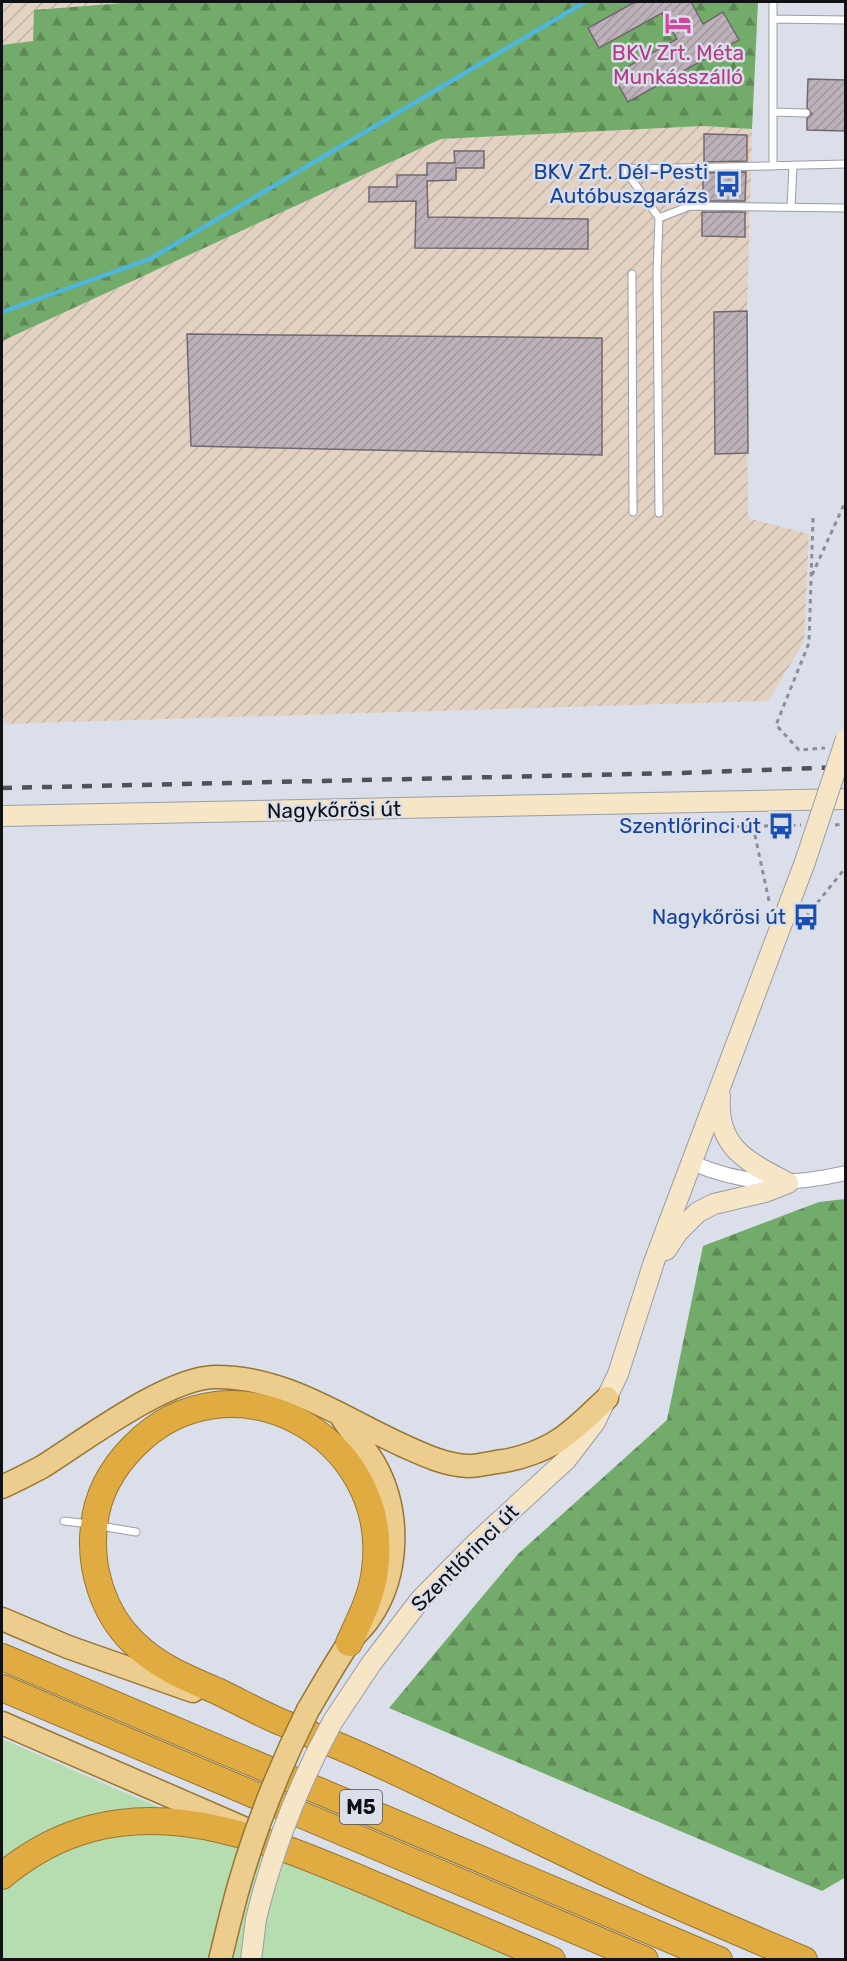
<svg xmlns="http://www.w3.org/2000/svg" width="847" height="1961" font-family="Rubik,sans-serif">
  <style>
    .industrial { fill: url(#industrial-furrows) }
    .green { fill: #b6ddaf }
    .forest { fill: url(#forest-firs) }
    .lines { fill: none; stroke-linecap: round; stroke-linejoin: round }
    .stream { stroke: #4fb6dd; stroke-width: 4.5 }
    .building { fill: url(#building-hatch); stroke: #71686f; stroke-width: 1.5 }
    .lane-casing { stroke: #999da8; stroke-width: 9 }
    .street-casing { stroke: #999da8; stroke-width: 16 }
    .secondary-casing { stroke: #999da8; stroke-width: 22 }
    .primary-casing { stroke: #977632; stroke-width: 25 }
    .highway-casing { stroke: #977632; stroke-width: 28 }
    .path { stroke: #8b8e96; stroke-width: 3; stroke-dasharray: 4.5 4.5; stroke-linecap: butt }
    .lane { stroke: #fff; stroke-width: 7 }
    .street { stroke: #fff; stroke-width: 14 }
    .secondary { stroke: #f6e6c6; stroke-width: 20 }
    .primary { stroke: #eccd8e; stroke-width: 22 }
    .highway { stroke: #e0ac42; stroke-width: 26 }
    .rail { stroke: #505258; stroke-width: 4.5; stroke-dasharray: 10 10; stroke-linecap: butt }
    .secondary-bridge-casing { stroke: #999da8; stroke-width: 22; stroke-linecap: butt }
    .primary-bridge-casing { stroke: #977632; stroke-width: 25; stroke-linecap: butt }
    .secondary-bridge { stroke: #f6e6c6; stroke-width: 20 }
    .primary-bridge { stroke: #eccd8e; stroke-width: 22 }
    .labels { text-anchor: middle; stroke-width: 5; stroke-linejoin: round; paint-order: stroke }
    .shield { fill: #dbdfea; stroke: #4d4f55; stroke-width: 1.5 }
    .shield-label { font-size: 20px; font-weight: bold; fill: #101115 }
    .hotel-label { font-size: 21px; fill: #b23c85; stroke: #dbdfea }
    .transit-label { font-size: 21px; fill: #164399; stroke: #dbdfea; text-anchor: end }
    .street-label { font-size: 21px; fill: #101115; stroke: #dbdfea }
  </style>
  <defs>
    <pattern id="industrial-furrows" width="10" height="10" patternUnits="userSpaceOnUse" patternTransform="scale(1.5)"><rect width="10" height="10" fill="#e3d2c1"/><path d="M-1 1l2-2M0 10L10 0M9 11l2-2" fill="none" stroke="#c2b3a5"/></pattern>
    <pattern id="forest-firs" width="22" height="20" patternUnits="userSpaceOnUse" patternTransform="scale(1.5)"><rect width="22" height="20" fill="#73ab6a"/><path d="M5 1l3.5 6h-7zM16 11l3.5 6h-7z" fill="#5d8a56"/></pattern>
    <pattern id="building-hatch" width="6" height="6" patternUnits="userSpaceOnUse" patternTransform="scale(1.5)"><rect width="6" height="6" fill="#bcb1b9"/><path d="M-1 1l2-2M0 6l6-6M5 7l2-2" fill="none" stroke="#a1979e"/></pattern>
  </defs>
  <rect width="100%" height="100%" fill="#dbdfea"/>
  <path class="industrial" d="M 2,2 L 136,2 L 34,10 L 33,41 L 2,45 Z
    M 703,126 L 752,129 L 747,311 L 748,518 L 809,534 L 804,642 L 768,701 L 2,724 L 2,341 L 441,139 Z"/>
  <path class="green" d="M 2,1739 L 114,1788 L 521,1959 L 2,1959 Z"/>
  <path class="forest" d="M 136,2 L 758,2 L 752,129 L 703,126 L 441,139 L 2,341 L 2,45 L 33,41 L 34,10 Z
    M 845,1199 L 846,1877 L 822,1891 L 389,1708 L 518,1554 L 667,1420 L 703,1246 L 819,1202 Z"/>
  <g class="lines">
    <path class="stream" d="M 2,312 L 150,259 L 585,2"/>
  </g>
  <path class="building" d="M 635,2 L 691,2 L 703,24 L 723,12 L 739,40 L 628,102 L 613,75 L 677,39 L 662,13 L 599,48 L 588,28 Z
    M 808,79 L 846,80 L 846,131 L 807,130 L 807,118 L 812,114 L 807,108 Z
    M 704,134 L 747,135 L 747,161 L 704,162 Z
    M 454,151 L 484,151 L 484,168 L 456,168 L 456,180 L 427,181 L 428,217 L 588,219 L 588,249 L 415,248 L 416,201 L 369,202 L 369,187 L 397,187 L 397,175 L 427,175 L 427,163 L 455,163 Z
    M 746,172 L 745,201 L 703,201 L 703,173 Z
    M 702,212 L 745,212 L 745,237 L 702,236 Z
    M 747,311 L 748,453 L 715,454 L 714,312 Z
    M 187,334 L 602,338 L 602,455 L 191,446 Z"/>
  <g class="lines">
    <g class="lane-casing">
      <path id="lane" d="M 773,2 L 773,166
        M 773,19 L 846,20
        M 773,112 L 806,113
        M 623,167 L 659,218 L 657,273 L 659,513
        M 623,167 L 636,169 L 846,164
        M 791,207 L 793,165
        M 659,218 L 690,206 L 846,208
        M 632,274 L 633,512
        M 64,1521 L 89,1524
        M 100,1526 L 136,1532"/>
    </g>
    <g class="street-casing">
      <path id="street" d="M 692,1163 C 747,1186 788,1186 846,1173"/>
    </g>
    <g class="secondary-casing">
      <path id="secondary" d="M 2,816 L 846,799
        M 720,1096 C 716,1148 748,1162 788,1183
        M 666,1250 L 678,1232 L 698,1212 L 714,1204 L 765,1192 L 788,1183
        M 333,1721 L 371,1664 L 420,1600 L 477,1542 L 566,1460 L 595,1422 L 618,1374 L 654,1262 L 805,862
        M 251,1960 L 256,1919"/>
    </g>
    <g class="primary-casing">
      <path id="primary" d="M 2,1487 C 15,1481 29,1474 42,1467 C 85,1440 165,1379 214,1377 C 285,1376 342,1418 404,1446 C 424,1455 445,1465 468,1466 C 480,1466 493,1462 504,1461 C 522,1458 544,1450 559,1440 C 577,1428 591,1413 607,1398
        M 2,1619 L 68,1647 L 193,1691
        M 308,1710 C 321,1688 334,1665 348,1644 C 354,1635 363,1628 369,1619 C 400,1575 401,1510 374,1463 C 365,1448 352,1433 342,1418
        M 2,1723 L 248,1830
        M 220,1960 L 231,1915"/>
    </g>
    <g class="highway-casing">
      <path id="highway" d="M 349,1643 C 360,1619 372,1596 375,1570 C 393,1435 230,1348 134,1446 C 112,1468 97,1495 94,1526 C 89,1567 103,1613 133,1642 C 157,1666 186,1678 217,1691 C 236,1700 254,1710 274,1719 C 308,1734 343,1747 377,1763 C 468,1805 558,1851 649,1893 C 700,1916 752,1938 804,1960
        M 2,1657 L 719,1960
        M 2,1688 L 645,1960
        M 2,1876 C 123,1775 254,1834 380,1887 C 438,1912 495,1935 552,1960"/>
    </g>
    <path class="path" d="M 813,518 L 809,643 L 776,725 L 799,750 L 825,748
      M 812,575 L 846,500
      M 835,825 L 846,824
      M 753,826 L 769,901
      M 719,827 L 801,825
      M 806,917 L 846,867"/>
    <use href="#lane" class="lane"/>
    <use href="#street" class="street"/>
    <use href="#secondary" class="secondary"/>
    <use href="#primary" class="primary"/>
    <use href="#highway" class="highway"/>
    <path class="rail" d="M 2,788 L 679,773 L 846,767"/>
    <g class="secondary-bridge-casing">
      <path id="secondary-bridge" d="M 805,862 L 846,739
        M 256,1919 C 273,1849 298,1785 333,1721"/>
    </g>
    <g class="primary-bridge-casing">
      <path id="primary-bridge" d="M 231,1915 C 249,1843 275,1776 308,1710"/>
    </g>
    <use href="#secondary-bridge" class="secondary-bridge"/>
    <use href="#primary-bridge" class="primary-bridge"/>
  </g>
  <defs>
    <g id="hotel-bare" transform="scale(2.07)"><path d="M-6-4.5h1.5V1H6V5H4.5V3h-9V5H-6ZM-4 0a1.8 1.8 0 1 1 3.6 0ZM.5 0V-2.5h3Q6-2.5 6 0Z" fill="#d1479c" stroke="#dbdfea" stroke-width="2.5" paint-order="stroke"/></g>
    <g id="bus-bare" transform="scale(2.07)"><path d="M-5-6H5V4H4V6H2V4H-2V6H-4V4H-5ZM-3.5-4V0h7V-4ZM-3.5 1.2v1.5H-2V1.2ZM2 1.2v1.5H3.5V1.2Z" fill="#1a4fb4" stroke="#dbdfea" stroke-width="2.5" paint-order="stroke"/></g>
  </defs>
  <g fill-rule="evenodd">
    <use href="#hotel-bare" x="678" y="23"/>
    <use href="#bus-bare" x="728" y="184"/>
    <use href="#bus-bare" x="781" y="826"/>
    <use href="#bus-bare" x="806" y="917"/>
  </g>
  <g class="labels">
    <rect class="shield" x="340" y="1790" width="42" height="34" rx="4.5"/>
    <g class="shield-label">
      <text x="361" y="1814">M5</text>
    </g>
    <g class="hotel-label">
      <text x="678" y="60">BKV Zrt. Méta<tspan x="678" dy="24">Munkásszálló</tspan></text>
    </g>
    <g class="transit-label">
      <text x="708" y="179">BKV Zrt. Dél-Pesti<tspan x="708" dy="24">Autóbuszgarázs</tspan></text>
      <text x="761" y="833">Szentlőrinci út</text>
      <text x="786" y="924">Nagykőrösi út</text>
    </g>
    <g class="street-label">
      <text transform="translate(334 810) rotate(-1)" y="7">Nagykőrösi út</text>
      <text transform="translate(465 1558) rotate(-45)" y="7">Szentlőrinci út</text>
    </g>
  </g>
  <rect width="847" height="1961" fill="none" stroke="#101115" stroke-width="6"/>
</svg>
